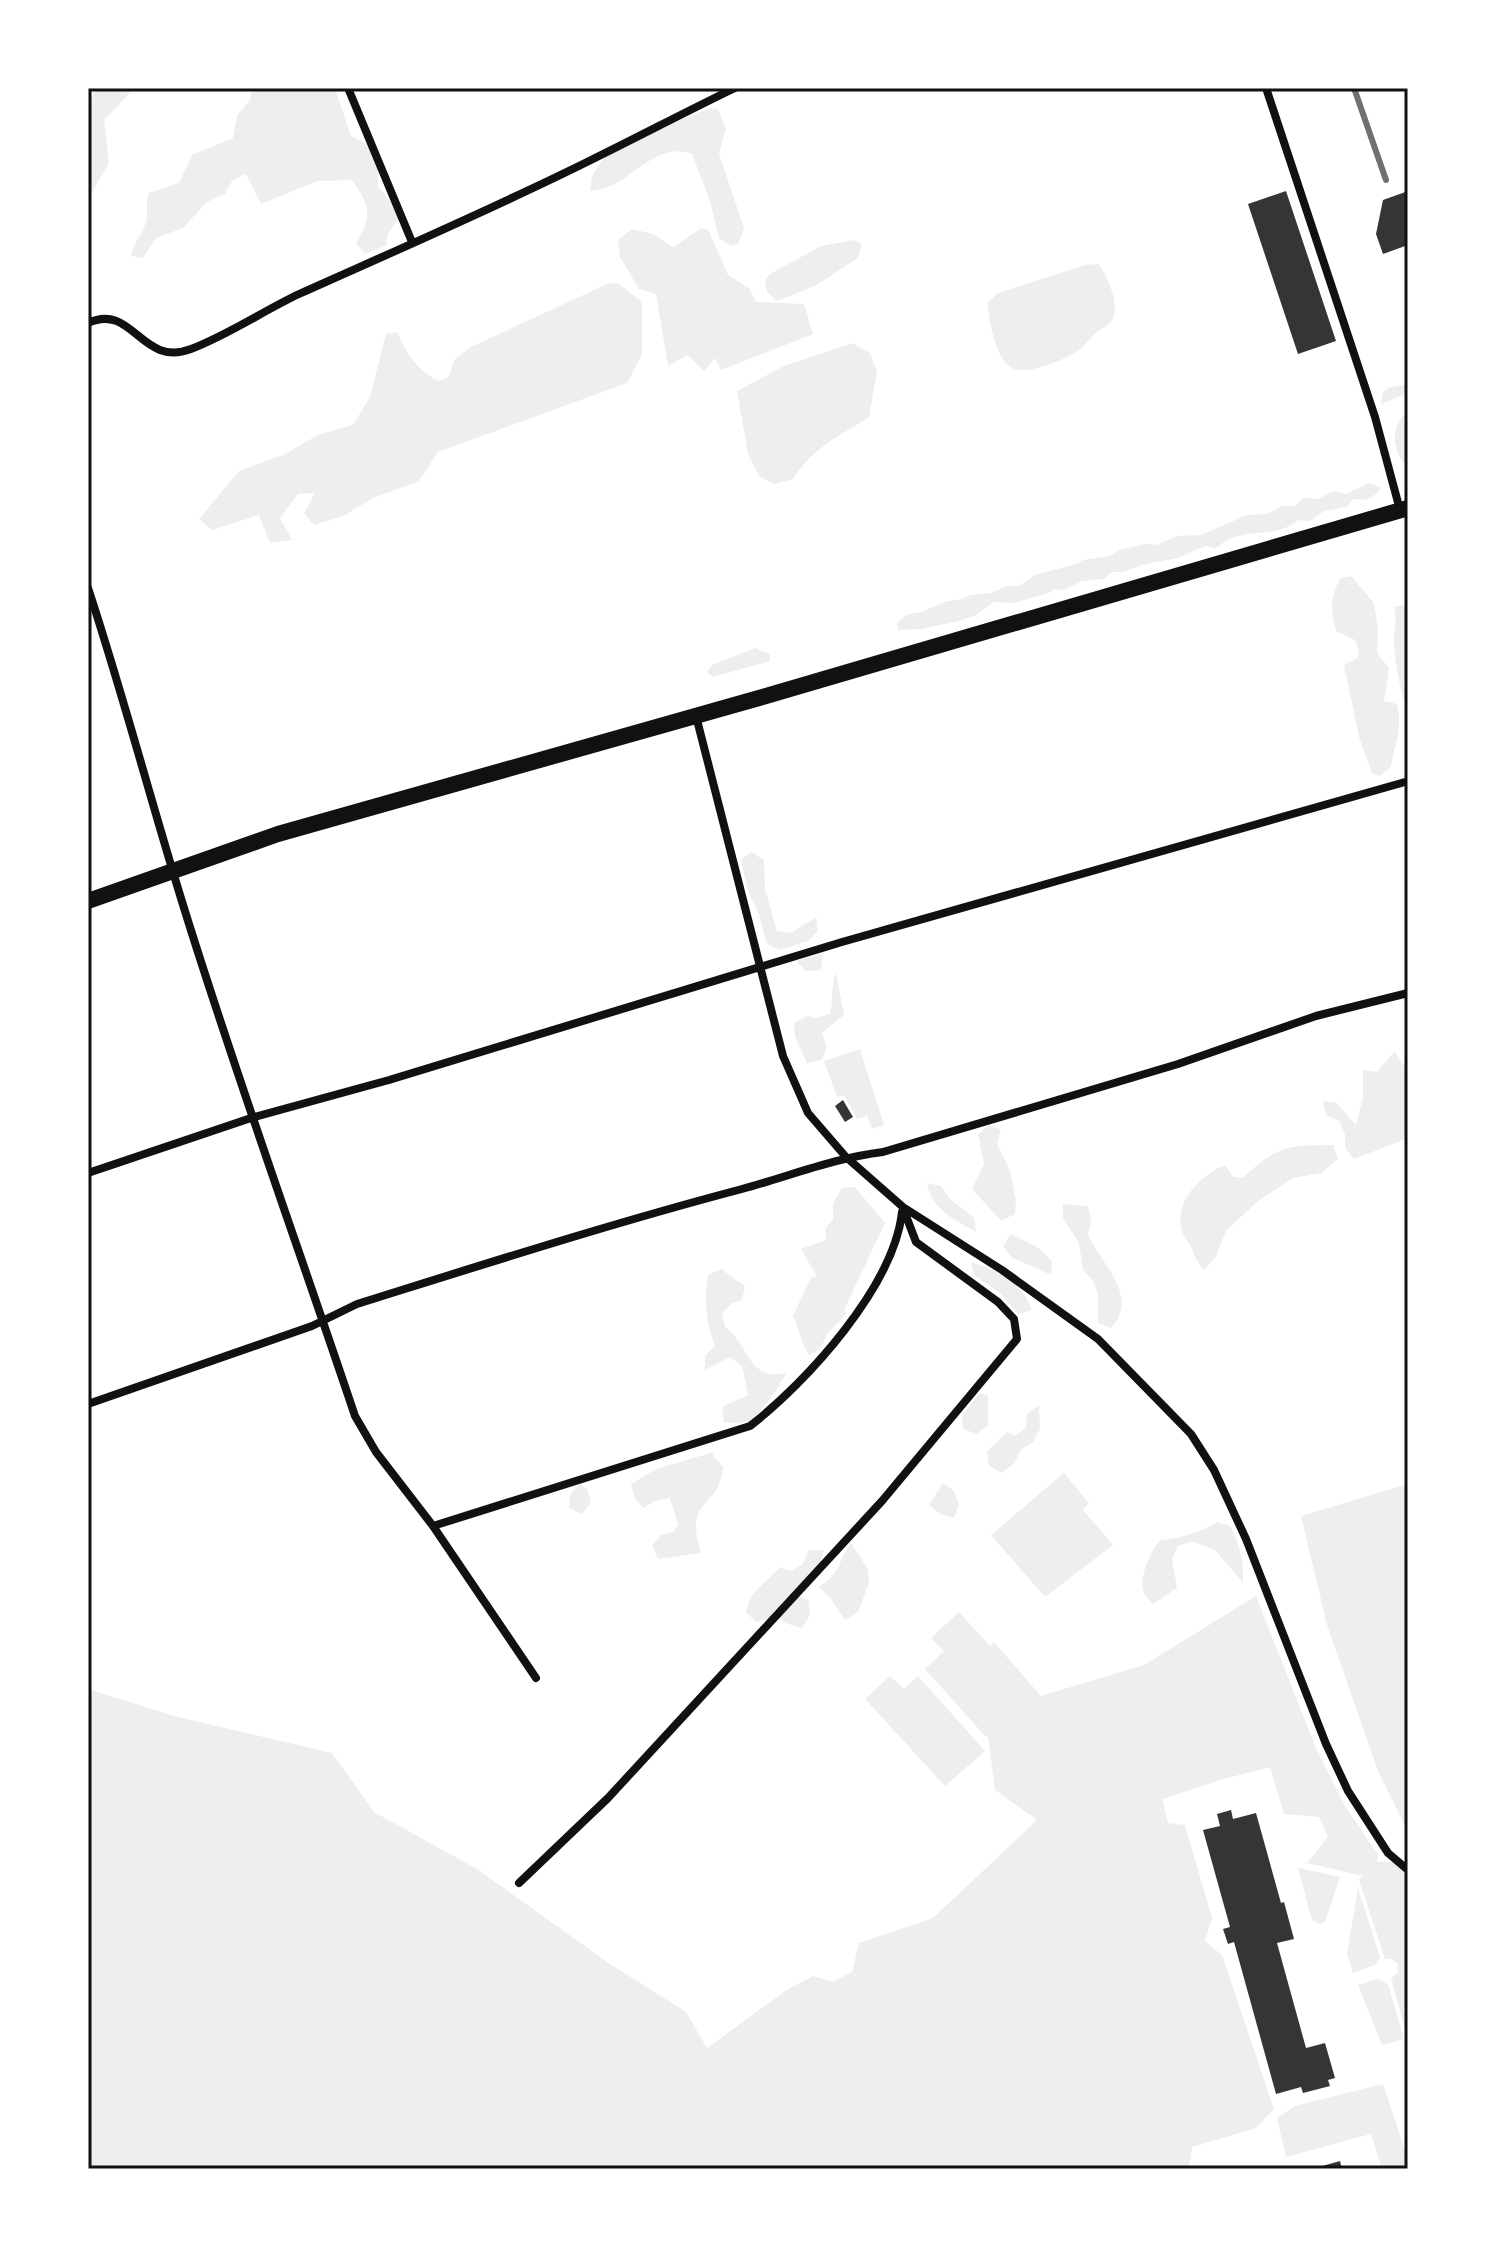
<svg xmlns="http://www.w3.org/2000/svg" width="1496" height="2257" font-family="Roboto,sans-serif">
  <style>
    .green { fill: #eee }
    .building { fill: #353535 }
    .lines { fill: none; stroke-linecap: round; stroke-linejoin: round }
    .minor { stroke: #111; stroke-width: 8 }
    .trunk { stroke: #111; stroke-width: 16 }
    .rail { stroke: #707070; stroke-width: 6 }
    .neatline { fill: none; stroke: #111; stroke-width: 3 }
  </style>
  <rect width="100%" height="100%" fill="#fff"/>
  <path class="green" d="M 96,88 L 135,88 L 104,120 L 109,163 L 91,194 L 88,194 L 88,104 Z
    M 252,88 L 335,88 L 351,136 L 369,145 L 379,169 L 378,186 L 401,216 L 387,235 L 387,245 L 365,254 L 356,243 C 373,215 370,206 352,180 L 318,181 L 261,204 L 246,174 L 232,181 L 225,194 L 207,202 L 183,228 L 156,238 L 143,258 L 131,256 C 133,243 141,237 145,225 C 150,215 144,204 149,193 L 179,183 L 192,155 L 233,138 L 237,116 L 250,100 Z
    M 710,108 L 718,110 L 726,128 L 719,154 L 744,228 L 738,244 L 731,246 L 719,238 L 710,201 L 692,154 C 653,139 627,191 590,191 L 592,176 L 604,157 L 684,118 Z
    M 632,229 L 653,234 L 673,247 L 700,229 L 708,229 L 728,275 L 749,288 L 756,302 L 804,304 L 813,334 L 721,370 L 715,358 L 704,371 L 688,355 L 668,366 L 656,294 L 639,289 L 620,257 L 618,240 Z
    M 854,240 L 862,244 L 858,258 L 817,285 L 777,301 L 767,292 L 765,280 L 770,274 L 821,246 Z
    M 1099,264 C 1107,277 1122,306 1111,322 C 1108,326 1100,329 1096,333 C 1089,338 1086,346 1079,350 C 1065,360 1023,378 1009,366 C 994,353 990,321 987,303 L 998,293 L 1085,265 Z
    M 618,283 L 642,302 L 642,354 L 627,383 L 438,452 L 419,481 L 373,498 L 343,516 L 314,525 L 304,513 L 315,493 L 298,494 L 280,518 L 292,540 L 270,543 L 259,515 L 212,530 L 199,519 L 239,471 L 283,455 L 318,435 L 353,425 L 370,397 L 386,334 L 397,332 C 406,352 418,372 439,381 L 449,377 L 454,360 L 471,347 L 607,284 Z
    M 852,343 L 870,353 L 877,372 L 869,417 C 840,436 812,448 793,479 L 774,484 L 759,476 L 748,454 L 737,391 L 784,366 Z
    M 1408,384 L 1408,393 L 1381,404 L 1383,392 L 1388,388 Z
    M 1408,411 L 1408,468 C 1392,451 1389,426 1408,411 Z
    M 1369,483 L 1381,488 C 1373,499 1367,501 1353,499 L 1347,507 L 1324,511 L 1310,521 L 1298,520 C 1282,535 1258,531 1238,536 C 1230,537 1222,544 1215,548 L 1205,546 L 1178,558 L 1141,565 L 1124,572 L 1112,572 L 1104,579 L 1082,581 L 1064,590 L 1054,589 L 1048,593 L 1014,603 L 994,602 L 976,615 L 959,621 L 921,629 L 898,630 L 897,622 L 909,614 L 922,612 L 944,602 L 963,599 L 970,595 L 991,593 L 1007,586 L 1019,586 L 1035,575 L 1076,564 L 1083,560 L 1110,556 L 1119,550 L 1146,544 L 1156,545 L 1178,536 L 1201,535 L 1247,515 L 1267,514 L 1282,506 L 1295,506 L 1304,498 L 1318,499 L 1334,491 L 1346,494 Z
    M 1351,576 L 1374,603 L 1378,628 L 1377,653 L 1389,668 L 1384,701 L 1397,704 C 1403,730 1395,742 1391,767 L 1379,776 L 1372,773 L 1359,737 L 1344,665 L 1358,658 L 1359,650 L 1355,640 L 1336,631 C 1331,610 1329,597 1341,578 Z
    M 1408,604 L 1408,708 C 1399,691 1396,664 1394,645 C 1393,631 1398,621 1394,607 Z
    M 755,648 L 770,654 L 770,661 L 713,677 L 707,672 L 712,665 Z
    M 751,852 L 764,860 L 765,889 L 777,931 L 791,933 L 816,917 L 818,931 L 808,941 L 780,950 L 767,944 L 759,915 L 747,888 L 741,860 Z
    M 823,953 L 821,970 L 806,971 L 796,961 Z
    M 836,973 L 844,1015 L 822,1033 L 827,1047 L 822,1060 L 807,1063 L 795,1037 L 794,1023 L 807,1016 L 816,1018 L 830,1014 C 834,999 830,988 836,973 Z
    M 860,1049 L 884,1125 L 872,1129 L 867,1116 L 857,1119 L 844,1095 L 837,1097 L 824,1061 Z
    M 1395,1051 L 1402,1064 L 1408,1065 L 1408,1138 L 1354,1159 L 1345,1148 L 1345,1134 L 1339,1121 L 1326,1115 L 1323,1101 L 1337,1103 L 1356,1125 L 1363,1098 L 1363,1070 L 1377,1072 Z
    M 989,1125 L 1001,1130 L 997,1144 L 1010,1171 L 1016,1200 L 1015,1214 L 1001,1221 L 972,1189 L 984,1164 L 978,1134 Z
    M 1333,1145 L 1338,1159 L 1321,1173 L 1293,1178 L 1258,1201 L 1226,1231 L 1215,1258 L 1204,1270 C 1197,1262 1195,1258 1192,1248 C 1189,1242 1184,1237 1182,1231 C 1173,1202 1201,1175 1225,1165 L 1233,1177 L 1242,1178 C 1278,1147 1284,1145 1333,1145 Z
    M 927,1183 L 941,1186 L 951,1200 L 974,1217 L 976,1232 C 954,1219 932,1210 927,1183 Z
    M 855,1187 L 885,1223 L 844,1310 L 847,1313 L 827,1334 L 821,1348 L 809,1355 C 800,1342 800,1330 793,1316 L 811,1277 L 817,1277 L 801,1249 L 826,1240 L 825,1229 L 833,1219 L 833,1204 L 842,1188 Z
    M 1063,1204 L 1088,1206 L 1091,1220 L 1088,1235 C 1102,1265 1140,1296 1111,1328 L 1098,1323 L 1098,1294 L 1093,1281 L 1083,1270 L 1079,1243 L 1063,1218 Z
    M 1011,1234 L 1037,1247 L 1052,1261 L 1051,1275 L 1011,1257 L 1003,1246 Z
    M 971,1262 C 999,1270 1021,1282 1032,1310 L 1018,1314 L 999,1292 L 975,1276 Z
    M 721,1269 L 745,1286 L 742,1300 L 732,1303 L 722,1313 L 725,1327 C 749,1344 747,1381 786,1373 C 782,1383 760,1415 751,1420 C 743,1424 733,1423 724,1422 L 722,1407 L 748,1395 L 742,1366 L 730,1357 L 705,1370 L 705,1356 L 715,1346 C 706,1323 704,1299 708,1275 Z
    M 980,1393 L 988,1396 L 988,1425 L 977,1434 L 963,1429 L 962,1415 Z
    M 1039,1405 L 1040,1429 L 1033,1442 L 1021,1450 L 1014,1463 L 1002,1473 L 989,1466 L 987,1452 L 1007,1432 L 1015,1436 L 1026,1428 L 1027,1414 Z
    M 714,1452 L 713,1456 L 723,1467 C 718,1513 683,1495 701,1553 L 658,1559 L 652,1546 L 661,1535 L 673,1532 L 678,1525 L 670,1498 L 655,1501 L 643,1508 L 634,1497 L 631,1484 L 656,1469 Z
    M 1064,1473 L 1089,1503 L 1083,1510 L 1113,1545 L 1045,1597 L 991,1535 Z
    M 943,1483 L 954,1491 L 959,1505 L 954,1518 L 940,1514 L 929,1505 Z
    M 580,1484 L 587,1489 L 591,1502 L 582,1514 L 569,1508 L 570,1494 Z
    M 1408,1484 L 1408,1832 L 1378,1771 L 1327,1625 L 1301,1516 Z
    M 1217,1522 L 1230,1526 C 1240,1544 1244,1562 1243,1583 L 1215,1550 L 1192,1541 L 1178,1546 L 1172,1559 L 1177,1588 L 1153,1604 C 1150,1600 1145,1597 1144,1593 C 1138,1577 1151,1551 1160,1540 C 1179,1539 1201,1532 1217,1522 Z
    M 851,1543 L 868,1569 L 869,1583 L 858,1612 L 845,1620 L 829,1596 L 818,1587 C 842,1573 836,1564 851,1543 Z
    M 809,1550 L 824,1550 L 817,1578 L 803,1583 L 796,1595 L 809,1601 L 810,1615 L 802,1628 L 788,1624 L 775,1617 L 757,1622 L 746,1613 C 749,1591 766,1583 780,1567 L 791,1571 L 803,1564 Z
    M 1256,1596 L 1316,1748 L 1344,1804 L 1378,1855 L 1377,1862 C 1388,1860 1398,1863 1408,1870 L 1408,2040 L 1391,1979 L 1398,1972 L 1398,1964 L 1391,1959 L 1385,1959 L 1359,1880 L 1363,1876 L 1307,1863 L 1328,1837 L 1319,1817 L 1284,1814 L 1270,1767 L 1224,1779 L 1162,1799 L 1168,1823 L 1185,1825 L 1212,1918 L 1205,1941 L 1222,1955 L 1274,2109 L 1256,2128 L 1192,2147 L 1189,2169 L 88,2169 L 88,1689 L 174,1716 L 332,1753 L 374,1812 L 477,1869 L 607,1962 L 686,2012 L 707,2048 L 788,1989 L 813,1976 L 833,1982 L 852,1972 L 859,1943 L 933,1918 L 1037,1820 L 995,1790 L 988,1736 L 986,1737 L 925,1669 L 944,1651 L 931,1638 L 959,1612 L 990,1646 L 994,1642 L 1041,1696 L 1144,1665 Z
    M 890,1676 L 904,1689 L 918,1676 L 985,1751 L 945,1786 L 865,1699 Z
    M 1298,1868 L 1340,1877 L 1325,1922 L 1320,1924 L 1312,1920 Z
    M 1358,1888 L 1380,1957 L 1375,1965 L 1353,1973 L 1347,1954 Z
    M 1377,1979 L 1388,1984 L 1404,2039 L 1382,2045 L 1358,1985 Z
    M 1383,2084 L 1408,2159 L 1408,2169 L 1382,2169 L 1371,2134 L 1286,2157 L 1277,2118 L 1295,2106 Z"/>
  <path class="building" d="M 1286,191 L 1336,341 L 1298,354 L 1248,204 Z
    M 1408,191 L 1408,245 L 1383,254 L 1376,234 L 1383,200 Z
    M 843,1100 L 853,1117 L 845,1122 L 835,1106 Z
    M 1231,1810 L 1233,1819 L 1256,1813 L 1281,1903 L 1284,1902 L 1294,1939 L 1277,1943 L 1306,2048 L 1325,2043 L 1335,2078 L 1328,2080 L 1330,2086 L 1303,2093 L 1301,2087 L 1276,2094 L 1234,1942 L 1228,1944 L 1223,1929 L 1230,1927 L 1203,1830 L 1220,1826 L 1217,1814 Z
    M 1340,2161 L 1342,2169 L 1315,2169 L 1315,2168 Z"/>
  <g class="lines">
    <path class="minor" d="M 348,88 L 412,242
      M 1266,88 L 1375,417 L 1400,510
      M 88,323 C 133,302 141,368 191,349 C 228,335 263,311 299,294 C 397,250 497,207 593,159 C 640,136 687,111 735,88
      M 88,588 C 123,694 151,802 184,908 C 237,1079 298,1246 355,1416 L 376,1452 L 433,1526 L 536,1678
      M 696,716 L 783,1056 L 808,1113 L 846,1157 L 903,1207 L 1002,1270 L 1098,1339 L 1191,1434 L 1214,1470 L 1246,1539 L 1326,1744 L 1348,1791 L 1388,1853 L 1408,1870
      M 88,1173 L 251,1118 L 389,1080 L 842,942 L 1405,782
      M 88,1404 L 312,1326 L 357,1304 C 485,1264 613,1223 742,1189 C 790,1176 834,1158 883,1152 L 1178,1064 L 1316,1016 L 1408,993
      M 433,1526 L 750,1426 C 807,1382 894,1286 902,1212
      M 519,1883 L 608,1798 L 882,1501 L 1017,1339 L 1014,1319 L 998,1302 L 916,1242 L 903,1208"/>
    <path class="trunk" d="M 88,901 L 278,834 L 766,696 L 1408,508"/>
    <path class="rail" d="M 1354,88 L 1386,180"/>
  </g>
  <rect width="1496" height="2257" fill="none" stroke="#ffffff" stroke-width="180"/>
  <rect x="90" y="90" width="1316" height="2077" class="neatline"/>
</svg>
